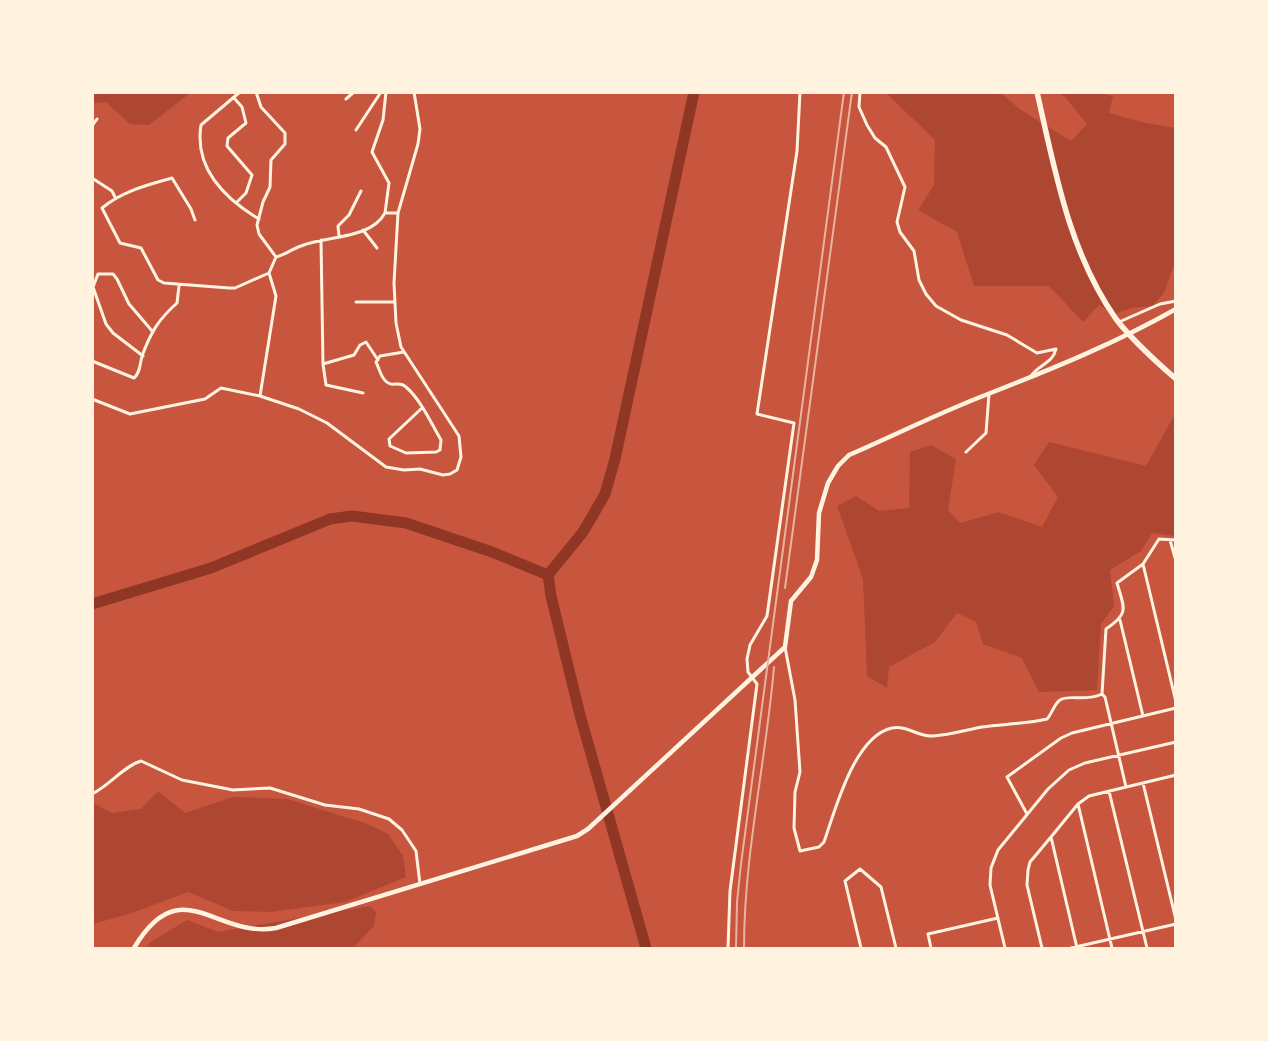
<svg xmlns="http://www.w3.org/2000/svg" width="1268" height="1041" font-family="Helvetica,sans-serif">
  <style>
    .green { fill: #ae4732 }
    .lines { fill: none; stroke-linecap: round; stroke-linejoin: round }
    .river { stroke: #8f3625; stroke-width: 11 }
    .minor { stroke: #fff3e0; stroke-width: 3 }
    .tertiary { stroke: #fff3e0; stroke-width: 4.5 }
    .trunk { stroke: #fff3e0; stroke-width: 5.5 }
    .rail { stroke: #e9b49f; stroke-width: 2 }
  </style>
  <rect width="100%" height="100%" fill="#c8553d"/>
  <path class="green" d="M 92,93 L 190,93 L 149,125 L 130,124 L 106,102 L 93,103 Z
    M 886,93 L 1001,93 L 1021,110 L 1071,141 L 1087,124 L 1065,97 L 1058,93 L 1098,93 L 1113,96 L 1109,113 L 1146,123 L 1175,128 L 1175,262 L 1164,293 L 1152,306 L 1132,308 L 1114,314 L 1099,305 L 1083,322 L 1049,286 L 974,286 L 957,232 L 918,210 L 934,185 L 935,140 Z
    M 1175,414 L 1175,536 L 1152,533 L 1141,551 L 1110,570 L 1114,606 L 1101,624 L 1097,690 L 1039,692 L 1022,658 L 983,644 L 976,622 L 957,613 L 935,642 L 889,667 L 887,688 L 867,676 L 863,579 L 837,506 L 856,496 L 879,511 L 909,508 L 910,452 L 931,445 L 956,459 L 948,510 L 960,523 L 999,512 L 1042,527 L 1058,497 L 1034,465 L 1049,442 L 1146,466 Z
    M 158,791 L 185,813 L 233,797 L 287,799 L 365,823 L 388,834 L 403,856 L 406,877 L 345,902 L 270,912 L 233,911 L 188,892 L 132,913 L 93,924 L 93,803 L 112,813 L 141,809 Z
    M 370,906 L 376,912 L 374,926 L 353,948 L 147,948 L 149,943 L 187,920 L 218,932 Z"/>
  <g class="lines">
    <path class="river" d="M 92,604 L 211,568 L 330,519 L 352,516 L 406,523 L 492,552 L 548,575
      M 646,948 L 580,715 L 551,596 L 548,575 L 583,532 L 593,515 L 605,494 L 615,459 L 694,92"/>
    <path class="minor" d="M 240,92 L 201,125 C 194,168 224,198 259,219
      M 256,92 L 261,107 L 285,133 L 285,144 L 271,160 L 270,187 L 263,202 L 257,225 L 259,234 L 276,257
      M 860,92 L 859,107 L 867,125 L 875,138 L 886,147 L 905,187 L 897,222 L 900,232 L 914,251 L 919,280 L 926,294 L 936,306 L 961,320 L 1007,335 L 1037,353 L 1056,349 C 1053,363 1038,365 1031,376
      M 234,98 L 242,107 L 246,123 L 228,138 L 227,146 L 252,175 L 246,193 L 237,202
      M 346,99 L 354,92
      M 92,126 L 97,119
      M 356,130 L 381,92
      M 92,178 L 112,191 L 115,197
      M 385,213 L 389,183 L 372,152 L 383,120 L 386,92
      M 195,220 L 191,209 L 172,178 C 148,185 122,191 102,208 L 120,243 L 141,248 L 158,280 L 164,283 L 229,288 L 235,288 L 269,273 L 276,257 C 285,255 292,249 301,246 C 327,235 370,240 385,213 L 398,213
      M 363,230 L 377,248
      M 339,236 L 338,226 L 349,215 L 361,191
      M 321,240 L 323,364 L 354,355 L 360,345 L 366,342 L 378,360
      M 356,302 L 395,302
      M 1119,322 L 1160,304 L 1176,301
      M 404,352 L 380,356 L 376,362 C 380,370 382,382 391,384 C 397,385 401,382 406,387 C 421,400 431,423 441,440 L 440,450 L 436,452 L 406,453 L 390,446 L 389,439 L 422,408
      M 143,356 L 113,333 L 106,324 L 93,287 L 98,274 L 113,274 L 117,279 L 129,304 L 153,332
      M 92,361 L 134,378 C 140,373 140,364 142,356 C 151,332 158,320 177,303 L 179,286
      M 323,364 L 326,385 L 363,393
      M 260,396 L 299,409 L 327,423 L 386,467 L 404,470 L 420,469 L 443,475 L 450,474 L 457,470 L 461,457 L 459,436 L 401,347 L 396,323 L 394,283 L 398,213 L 418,144 L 420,129 L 414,92
      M 92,399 L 130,414 L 205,399 L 221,388 L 260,396 L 276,296 L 269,273
      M 966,452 L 986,433 L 989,394
      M 1170,540 L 1176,561
      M 1143,564 L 1176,702
      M 1120,620 L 1143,716
      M 785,647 L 795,700 L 800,772 L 795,792 L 794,828 L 800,851 L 819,847 L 824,842 C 835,811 854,736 892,728 C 907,725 918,737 933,736 C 950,735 966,730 982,727 C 1004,724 1025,724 1047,719 C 1052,714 1054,704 1060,700 C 1068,694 1086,702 1102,694 L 1105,697 L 1126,787
      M 1102,694 L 1106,629 C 1130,613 1124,608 1117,583 L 1143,564 L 1159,539 L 1176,540
      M 1143,783 L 1176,920
      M 1109,791 L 1147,948
      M 92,794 C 110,785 124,766 141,761 L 182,780 L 233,790 L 270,788 L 325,805 L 359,809 L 389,819 L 402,830 L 416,851 L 420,884
      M 1078,804 L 1112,948
      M 1027,814 L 1007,777 L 1061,738 L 1072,733 L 1176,708
      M 1051,837 L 1077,948
      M 728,948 L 730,891 L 757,684 L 748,672 L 747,659 L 750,645 L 767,616 L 794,423 L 757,414 L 797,151 L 800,92
      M 861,948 L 845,881 L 860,869 L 881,887 L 896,948
      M 931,948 L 928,934 L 998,918
      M 1005,948 L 990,885 L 991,868 L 998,850 L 1048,789 L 1069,770 L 1085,763 L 1176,742
      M 1042,948 L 1027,885 L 1028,870 L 1030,862 L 1051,837 L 1078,804 L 1089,796 L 1176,775
      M 1071,948 L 1176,924"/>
    <path class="tertiary" d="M 134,948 C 181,869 216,939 276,928 L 577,836 L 588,829 L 785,647 L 791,601 L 811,577 L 817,560 L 819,513 L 828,483 L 838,466 L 849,455 C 895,435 941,412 988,394 C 1052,369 1116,343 1176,309"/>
    <path class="trunk" d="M 1037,92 C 1055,171 1069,252 1116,319 C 1133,341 1154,360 1176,379"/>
    <path class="rail" d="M 785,588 L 852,92
      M 736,948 L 737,902 L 741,864 L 844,92
      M 744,948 C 744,854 766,761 774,667"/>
  </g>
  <rect width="1268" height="1041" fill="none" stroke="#fff3e0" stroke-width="188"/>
</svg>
